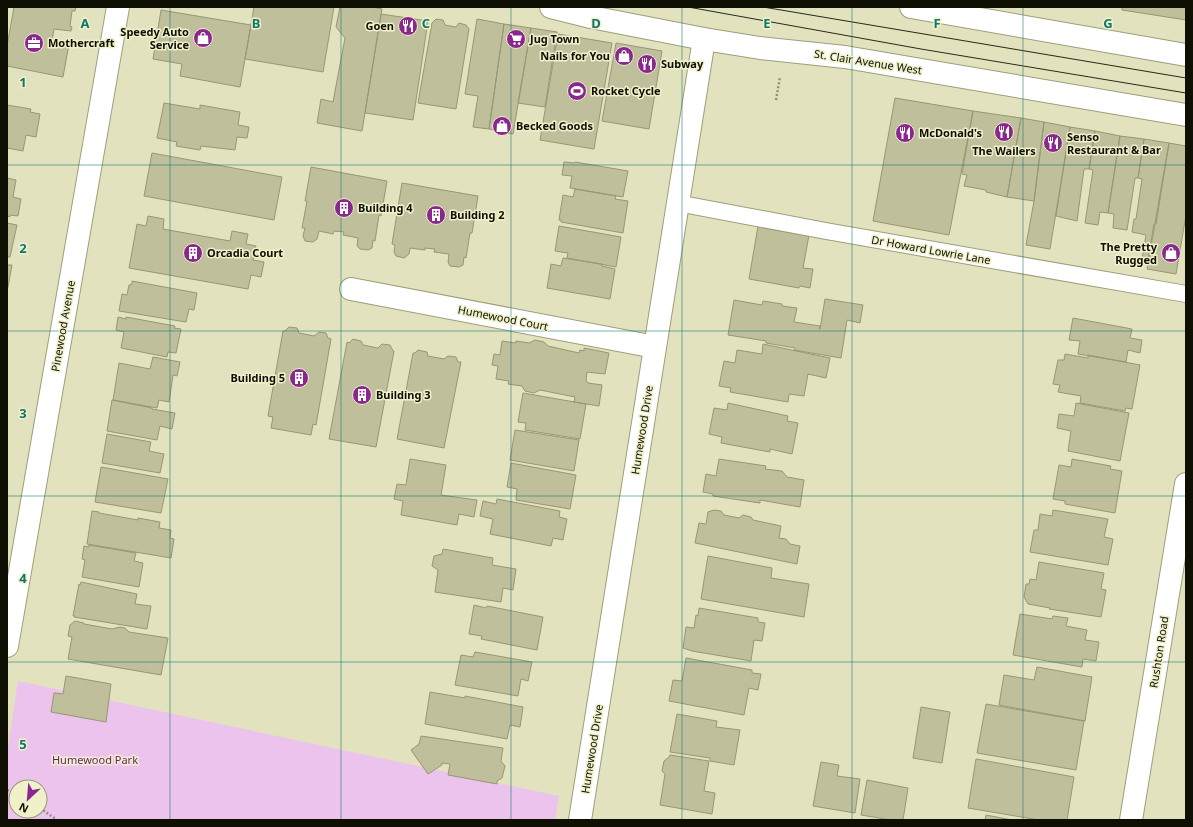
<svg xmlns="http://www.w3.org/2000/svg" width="1193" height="827" font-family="'Noto Sans',sans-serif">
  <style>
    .green { fill: #ebc3ec; fill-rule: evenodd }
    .building { fill: #bfbf9c; stroke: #979774 }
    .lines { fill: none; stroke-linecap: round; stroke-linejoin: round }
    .service-casing { stroke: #9e9e7b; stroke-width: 18 }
    .minor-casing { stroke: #9e9e7b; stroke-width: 24 }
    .secondary-casing { stroke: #9e9e7b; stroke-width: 24 }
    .path { stroke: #929278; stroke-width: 2.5; stroke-dasharray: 2 2; stroke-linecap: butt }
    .service { stroke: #fff; stroke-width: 16 }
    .minor { stroke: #fff; stroke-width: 22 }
    .secondary { stroke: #fff; stroke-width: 22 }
    .tram { stroke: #28281a; stroke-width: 1 }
    .grid { fill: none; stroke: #0f766e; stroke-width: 1; stroke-opacity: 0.55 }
    .labels { text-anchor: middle; stroke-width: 3; stroke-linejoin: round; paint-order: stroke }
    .poi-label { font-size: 11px; font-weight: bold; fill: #0f0f04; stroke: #f0f0cb; text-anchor: start }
    .street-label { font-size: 11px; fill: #0f0f04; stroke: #f0f0cb }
    .park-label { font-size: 11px; fill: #68226b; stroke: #f0f0cb }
    .grid-label { font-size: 13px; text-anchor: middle; font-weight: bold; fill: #0f766e; stroke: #f0f0cb; stroke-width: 3; stroke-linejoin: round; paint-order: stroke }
  </style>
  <rect width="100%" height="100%" fill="#e2e2be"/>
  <path class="green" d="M 18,681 L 559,796 L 555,820 L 7,820 L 7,754 ZM 16,787 L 40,787 L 40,811 L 16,811 Z"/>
  <path class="building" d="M 14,7 L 76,7 L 75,11 L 72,11 L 70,26 L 72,27 L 71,31 L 54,29 L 52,41 L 69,44 L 63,77 L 7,66 L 7,46 Z
    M 254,7 L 334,7 L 323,72 L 245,59 Z
    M 340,7 L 371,7 L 382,9 L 362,131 L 317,123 L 321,99 L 333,102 L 345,38 L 336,27 Z
    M 1122,7 L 1186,7 L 1186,20 L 1122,10 Z
    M 161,10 L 251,25 L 240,87 L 180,76 L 182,64 L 153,59 Z
    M 381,14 L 428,21 L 413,120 L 365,113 Z
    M 436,19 L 443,20 L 445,25 L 456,27 L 459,23 L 466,25 L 469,29 L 456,109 L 418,103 L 432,23 Z
    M 477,19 L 504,24 L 489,129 L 473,127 L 478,96 L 465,94 Z
    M 504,24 L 531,28 L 513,134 L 489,129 Z
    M 531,28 L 557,32 L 545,107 L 518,103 Z
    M 558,34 L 612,43 L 594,149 L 540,140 Z
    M 616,43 L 662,51 L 649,129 L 602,121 Z
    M 895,98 L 973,111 L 949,235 L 873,221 Z
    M 164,103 L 200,109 L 200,105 L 240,112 L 238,125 L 249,127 L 247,138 L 237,137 L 235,150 L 201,146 L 200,150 L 176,146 L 177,142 L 157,138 Z
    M 7,105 L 31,109 L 30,112 L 40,114 L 36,137 L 26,135 L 23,151 L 7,148 Z
    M 973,111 L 1021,118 L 1007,197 L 986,192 L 986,190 L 964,186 L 967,175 L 962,174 Z
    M 1021,118 L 1044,122 L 1034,201 L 1007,197 Z
    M 1044,122 L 1070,127 L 1050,249 L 1026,245 L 1034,201 Z
    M 1070,127 L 1095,131 L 1089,169 L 1084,169 L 1077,221 L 1056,216 Z
    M 1095,131 L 1120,136 L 1108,213 L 1100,212 L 1098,225 L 1085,223 L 1093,170 L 1089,169 Z
    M 1120,136 L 1144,139 L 1138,178 L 1135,178 L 1127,230 L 1113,228 L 1114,214 L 1108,213 Z
    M 1144,139 L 1169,143 L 1156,224 L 1154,224 L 1148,260 L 1142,259 L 1146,235 L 1132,232 L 1134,219 L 1136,219 L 1142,179 L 1138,178 Z
    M 1169,143 L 1186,146 L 1186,215 L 1176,274 L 1147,269 Z
    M 152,153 L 282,177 L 274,220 L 144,196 Z
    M 564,162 L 574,163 L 575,162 L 628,171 L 623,197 L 570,188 L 572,176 L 562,175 Z
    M 311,167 L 387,181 L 381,216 L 379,215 L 375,241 L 373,240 L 372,248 L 368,250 L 360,249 L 357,246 L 358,238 L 343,235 L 344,232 L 334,231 L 333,234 L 319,231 L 317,239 L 313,242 L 305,241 L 303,236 L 305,228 L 302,228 L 307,201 L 305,201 Z
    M 7,178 L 16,180 L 13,197 L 21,199 L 18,216 L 10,215 L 10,217 L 7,216 Z
    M 402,183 L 478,196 L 472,233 L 470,233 L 466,258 L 464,257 L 463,265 L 459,267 L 450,266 L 448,262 L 449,254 L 434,252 L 435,249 L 425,248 L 425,250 L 410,248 L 409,254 L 404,258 L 396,256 L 394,252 L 395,245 L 392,244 Z
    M 575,189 L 616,196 L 615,199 L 628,201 L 623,233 L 561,222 L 561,220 L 559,220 L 563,195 L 573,197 Z
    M 148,216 L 164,219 L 163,229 L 230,241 L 232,231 L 248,234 L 246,244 L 256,246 L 253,260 L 264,262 L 261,277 L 251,275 L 248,289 L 129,268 L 137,224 L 146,226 Z
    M 7,223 L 17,225 L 10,257 L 7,257 Z
    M 559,226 L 621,237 L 616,267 L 567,258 L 568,253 L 555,251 Z
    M 758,226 L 809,235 L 803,268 L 813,269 L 810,288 L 800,286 L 799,288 L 749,279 Z
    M 563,258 L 602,264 L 602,266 L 615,269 L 610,299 L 547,288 L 551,264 L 561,266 Z
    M 7,265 L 12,265 L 7,292 Z
    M 132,281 L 197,293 L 194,310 L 189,309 L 186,322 L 119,311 L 122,294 L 127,295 L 129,285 L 132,284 Z
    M 825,299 L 863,305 L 860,323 L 847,320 L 841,358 L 794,350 L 795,348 L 766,343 L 766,341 L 728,335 L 734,300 L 762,305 L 763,301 L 782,304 L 782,306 L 797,308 L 794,322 L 820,326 L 819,329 L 820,329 Z
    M 118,317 L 126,319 L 126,317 L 175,326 L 174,328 L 181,329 L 176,353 L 168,352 L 167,357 L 121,348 L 124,332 L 116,330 Z
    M 1073,318 L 1132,329 L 1130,338 L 1142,340 L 1140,353 L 1128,350 L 1126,362 L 1078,354 L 1080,341 L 1069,340 Z
    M 289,327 L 297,328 L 299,333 L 314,336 L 319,332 L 326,333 L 328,338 L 331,339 L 316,425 L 313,424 L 311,435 L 271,428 L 273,417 L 268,416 L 283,331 L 285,331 Z
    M 353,339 L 361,341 L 363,345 L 378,348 L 382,344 L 390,345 L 393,351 L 394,351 L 376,447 L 329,439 L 347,342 L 349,343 Z
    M 535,340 L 544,342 L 548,346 L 579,353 L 580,350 L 584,351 L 584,348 L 609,353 L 605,374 L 587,372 L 586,380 L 588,383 L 602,385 L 599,406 L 574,402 L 575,397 L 540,390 L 534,393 L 525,391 L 522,386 L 508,384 L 509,381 L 496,379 L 498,366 L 492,365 L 494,354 L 500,355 L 502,341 L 516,343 L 516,341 L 529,343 Z
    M 763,344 L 830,358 L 826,378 L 808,374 L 804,396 L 789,394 L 788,402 L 730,392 L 731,388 L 719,386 L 724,361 L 735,363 L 737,350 L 762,354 Z
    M 418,350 L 427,352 L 428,356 L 444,359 L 448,356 L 456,357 L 458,362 L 461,362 L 444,448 L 397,439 L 413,353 L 415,353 Z
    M 1065,354 L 1088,358 L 1088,355 L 1140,365 L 1132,409 L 1126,408 L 1125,411 L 1080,403 L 1081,396 L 1058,392 L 1060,385 L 1053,384 L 1058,360 L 1064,360 Z
    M 153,357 L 180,362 L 177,376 L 173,375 L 169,402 L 159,400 L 157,408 L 113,400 L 119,363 L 150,369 Z
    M 523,393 L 586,404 L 580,439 L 525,430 L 526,423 L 518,422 Z
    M 112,400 L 152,408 L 152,409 L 175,413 L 172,429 L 160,426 L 157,440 L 107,431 Z
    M 728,403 L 788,416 L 787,421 L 798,423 L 792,454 L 770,449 L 770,452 L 721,443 L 722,437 L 709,434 L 714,408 L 727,410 Z
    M 1076,403 L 1129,413 L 1120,461 L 1068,451 L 1071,431 L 1057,428 L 1059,414 L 1074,416 Z
    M 515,430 L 579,440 L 574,471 L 510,460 Z
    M 107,434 L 151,442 L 149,451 L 164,454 L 160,473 L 102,463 Z
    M 410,459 L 446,465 L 441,495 L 477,500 L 474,517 L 459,514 L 457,525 L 401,515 L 403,501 L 394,499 L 397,484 L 406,485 Z
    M 719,459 L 766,466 L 765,469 L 782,471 L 787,477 L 804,480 L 800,507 L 760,500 L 760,503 L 713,496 L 713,494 L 703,492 L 706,474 L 716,476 Z
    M 1072,459 L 1111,466 L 1110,469 L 1122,471 L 1115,513 L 1065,504 L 1065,501 L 1053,499 L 1059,465 L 1071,467 Z
    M 511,463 L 576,475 L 570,509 L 516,500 L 517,489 L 507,487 Z
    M 101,467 L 168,479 L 161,513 L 95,502 Z
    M 497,499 L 560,511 L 559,517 L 567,519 L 563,540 L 553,538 L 551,546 L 490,534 L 493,519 L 480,516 L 483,501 L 496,504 Z
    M 714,510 L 721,511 L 724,515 L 739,518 L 743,515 L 751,517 L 753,520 L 781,526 L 779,538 L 786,539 L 790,544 L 800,546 L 797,564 L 695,543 L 699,523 L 706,524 L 708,512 Z
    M 1053,510 L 1108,519 L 1104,537 L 1113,539 L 1108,565 L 1030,552 L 1034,530 L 1038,530 L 1040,514 L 1052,516 Z
    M 92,511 L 99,512 L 99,513 L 138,520 L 138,518 L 160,522 L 159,528 L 171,530 L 170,538 L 174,539 L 171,558 L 87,544 Z
    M 89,545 L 136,553 L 134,561 L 143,563 L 139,587 L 82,577 L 85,560 L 82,559 L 84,546 L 89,547 Z
    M 443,549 L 493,558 L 492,565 L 516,569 L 513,590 L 503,588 L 501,602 L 435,592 L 438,570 L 432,566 L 434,556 L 442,554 Z
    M 708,556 L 772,568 L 771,578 L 809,584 L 804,617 L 701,599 Z
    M 1039,562 L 1104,573 L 1101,589 L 1106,590 L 1101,617 L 1049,609 L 1050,608 L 1028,604 L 1024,597 L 1026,584 L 1029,584 L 1030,579 L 1036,580 Z
    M 81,582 L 137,594 L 135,604 L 151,606 L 147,629 L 74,617 L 75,616 L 73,616 L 79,584 L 80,585 Z
    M 474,605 L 486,608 L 487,606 L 543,617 L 537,650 L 481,639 L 482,636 L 469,634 Z
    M 699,608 L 758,618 L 758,622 L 765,623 L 762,641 L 754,640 L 751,661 L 692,651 L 683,648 L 686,627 L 694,628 L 696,615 L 698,616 Z
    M 1020,614 L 1052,619 L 1053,616 L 1068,618 L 1066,626 L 1087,630 L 1085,640 L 1099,642 L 1096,661 L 1083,659 L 1082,667 L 1013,655 Z
    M 75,621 L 84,623 L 84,624 L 112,629 L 120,627 L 125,628 L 129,632 L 168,638 L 161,675 L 68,659 L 72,637 L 68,636 L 70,625 Z
    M 475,652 L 532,662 L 528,681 L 521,679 L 518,696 L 455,685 L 461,655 L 473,657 Z
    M 686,658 L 752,670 L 752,673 L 761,674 L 758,690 L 749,688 L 744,715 L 669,701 L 673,680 L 682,681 Z
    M 1037,667 L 1092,677 L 1085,721 L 999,705 L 1004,675 L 1034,680 Z
    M 66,676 L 111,684 L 106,722 L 51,712 L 54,693 L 63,694 Z
    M 430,692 L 465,698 L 465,696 L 523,707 L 520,727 L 510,725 L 507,739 L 425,724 Z
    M 986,704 L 1084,721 L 1076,770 L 977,753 Z
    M 921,707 L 950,712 L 942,763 L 913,758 Z
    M 677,714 L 717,721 L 716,727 L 740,730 L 734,765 L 710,761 L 710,758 L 670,752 Z
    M 421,736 L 503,748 L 501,761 L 505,766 L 502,778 L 497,781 L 497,784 L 448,775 L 450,764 L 442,763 L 442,765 L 428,774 L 411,750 L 419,744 Z
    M 670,755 L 709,761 L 704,791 L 715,793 L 712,814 L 660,805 L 665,774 L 662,771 L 664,761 L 669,757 Z
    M 976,759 L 1074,777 L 1067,820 L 1039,820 L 968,808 Z
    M 821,762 L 839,765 L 837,776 L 860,779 L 855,813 L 813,806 Z
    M 867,780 L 908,788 L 903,820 L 891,820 L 861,815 Z
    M 986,815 L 1012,820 L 985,820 Z"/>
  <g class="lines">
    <g class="service-casing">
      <path id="service" d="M 677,203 L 826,231 L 1186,294"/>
    </g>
    <g class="minor-casing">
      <path id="minor" d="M 351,289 L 655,347
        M 7,646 L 118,7
        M 580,820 L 704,39
        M 1131,820 L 1186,484"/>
    </g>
    <g class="secondary-casing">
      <path id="secondary" d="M 551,7 L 591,17 L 704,39 L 760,48 L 845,57 L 1186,115
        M 911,7 L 1186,55"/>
    </g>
    <path class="path" d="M 776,100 L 780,77
      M 7,790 L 16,794
      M 40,808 L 57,820"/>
    <use href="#service" class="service"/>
    <use href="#minor" class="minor"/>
    <use href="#secondary" class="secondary"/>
    <path class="tram" d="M 688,7 L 921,49 L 1186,93
      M 763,7 L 1186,78"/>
  </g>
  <path class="grid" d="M 170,7 L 170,820M 341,7 L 341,820M 511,7 L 511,820M 682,7 L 682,820M 852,7 L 852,820M 1023,7 L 1023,820M 7,165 L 1186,165M 7,331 L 1186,331M 7,496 L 1186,496M 7,662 L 1186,662"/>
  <defs>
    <g id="restaurant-disc" transform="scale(1)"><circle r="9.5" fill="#8a278f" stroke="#f0f0cb"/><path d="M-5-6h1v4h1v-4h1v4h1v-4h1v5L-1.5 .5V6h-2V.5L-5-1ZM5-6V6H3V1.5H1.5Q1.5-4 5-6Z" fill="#fff"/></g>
    <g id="shop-disc" transform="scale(1)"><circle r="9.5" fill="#8a278f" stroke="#f0f0cb"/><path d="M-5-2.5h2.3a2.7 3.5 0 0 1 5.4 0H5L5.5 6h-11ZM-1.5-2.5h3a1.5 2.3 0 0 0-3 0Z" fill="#fff"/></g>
    <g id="supermarket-disc" transform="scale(1)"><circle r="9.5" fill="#8a278f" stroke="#f0f0cb"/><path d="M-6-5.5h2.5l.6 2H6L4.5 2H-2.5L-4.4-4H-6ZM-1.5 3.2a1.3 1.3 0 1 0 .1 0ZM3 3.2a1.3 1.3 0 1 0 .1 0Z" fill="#fff"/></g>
    <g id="office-disc" transform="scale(1)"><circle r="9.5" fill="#8a278f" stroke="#f0f0cb"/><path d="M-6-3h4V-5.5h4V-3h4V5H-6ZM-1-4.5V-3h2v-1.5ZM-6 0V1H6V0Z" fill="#fff"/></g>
    <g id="stadium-disc" transform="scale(1)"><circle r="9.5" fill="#8a278f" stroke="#f0f0cb"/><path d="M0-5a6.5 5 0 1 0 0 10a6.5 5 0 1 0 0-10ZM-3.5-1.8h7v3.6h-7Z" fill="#fff"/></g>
    <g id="building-disc" transform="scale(1)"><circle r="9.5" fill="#8a278f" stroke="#f0f0cb"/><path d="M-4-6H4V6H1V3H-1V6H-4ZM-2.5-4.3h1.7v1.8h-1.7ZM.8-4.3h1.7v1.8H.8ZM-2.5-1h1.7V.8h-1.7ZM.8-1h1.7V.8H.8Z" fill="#fff"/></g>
  </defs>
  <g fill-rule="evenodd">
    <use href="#restaurant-disc" x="408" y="26"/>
    <use href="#shop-disc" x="203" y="38"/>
    <use href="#supermarket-disc" x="516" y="39"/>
    <use href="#office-disc" x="34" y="43"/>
    <use href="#shop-disc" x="624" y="56"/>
    <use href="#restaurant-disc" x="647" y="64"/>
    <use href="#stadium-disc" x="577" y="91"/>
    <use href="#shop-disc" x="502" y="126"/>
    <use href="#restaurant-disc" x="1004" y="132"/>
    <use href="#restaurant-disc" x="905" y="133"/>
    <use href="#restaurant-disc" x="1053" y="143"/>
    <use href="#building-disc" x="344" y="208"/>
    <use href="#building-disc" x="436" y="215"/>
    <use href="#building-disc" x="193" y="253"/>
    <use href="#shop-disc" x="1171" y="253"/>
    <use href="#building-disc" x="299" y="378"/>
    <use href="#building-disc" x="362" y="395"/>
  </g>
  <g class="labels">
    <g class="poi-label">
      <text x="394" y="30" text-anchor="end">Goen</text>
      <text x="189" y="36" text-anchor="end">Speedy Auto<tspan x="189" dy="13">Service</tspan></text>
      <text x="530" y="43">Jug Town</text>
      <text x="48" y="47">Mothercraft</text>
      <text x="610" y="60" text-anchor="end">Nails for You</text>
      <text x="661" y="68">Subway</text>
      <text x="591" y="95">Rocket Cycle</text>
      <text x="516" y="130">Becked Goods</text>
      <text x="919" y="137">McDonald's</text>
      <text x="1067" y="141">Senso<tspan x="1067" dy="13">Restaurant &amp; Bar</tspan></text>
      <text x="1004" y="155" text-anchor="middle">The Wailers</text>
      <text x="358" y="212">Building 4</text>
      <text x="450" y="219">Building 2</text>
      <text x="1157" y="251" text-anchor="end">The Pretty<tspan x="1157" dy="13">Rugged</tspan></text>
      <text x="207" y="257">Orcadia Court</text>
      <text x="285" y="382" text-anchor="end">Building 5</text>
      <text x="376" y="399">Building 3</text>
    </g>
    <g class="street-label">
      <text transform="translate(868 62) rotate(9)" y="4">St. Clair Avenue West</text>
      <text transform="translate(931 250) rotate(10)" y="4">Dr Howard Lowrie Lane</text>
      <text transform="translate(503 318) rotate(11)" y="4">Humewood Court</text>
      <text transform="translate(63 326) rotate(-80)" y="4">Pinewood Avenue</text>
      <text transform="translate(642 430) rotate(-81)" y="4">Humewood Drive</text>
      <text transform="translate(1159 652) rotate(-81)" y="4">Rushton Road</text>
      <text transform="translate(592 749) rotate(-81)" y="4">Humewood Drive</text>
    </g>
    <g class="park-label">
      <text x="95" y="764">Humewood Park</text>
    </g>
  </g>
  <g class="grid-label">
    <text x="85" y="28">A</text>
    <text x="256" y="28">B</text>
    <text x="426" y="28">C</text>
    <text x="596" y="28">D</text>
    <text x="767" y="28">E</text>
    <text x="937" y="28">F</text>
    <text x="1108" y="28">G</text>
    <text x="23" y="87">1</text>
    <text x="23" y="253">2</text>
    <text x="23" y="418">3</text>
    <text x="23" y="583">4</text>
    <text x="23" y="749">5</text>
  </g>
  <rect width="1193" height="827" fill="none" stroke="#0f0f04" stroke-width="16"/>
  <g transform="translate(28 799) rotate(206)"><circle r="19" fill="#f0f0cb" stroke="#96967b"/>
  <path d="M0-3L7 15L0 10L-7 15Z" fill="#8a278f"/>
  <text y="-6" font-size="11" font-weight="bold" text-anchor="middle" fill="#0f0f04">N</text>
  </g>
</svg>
